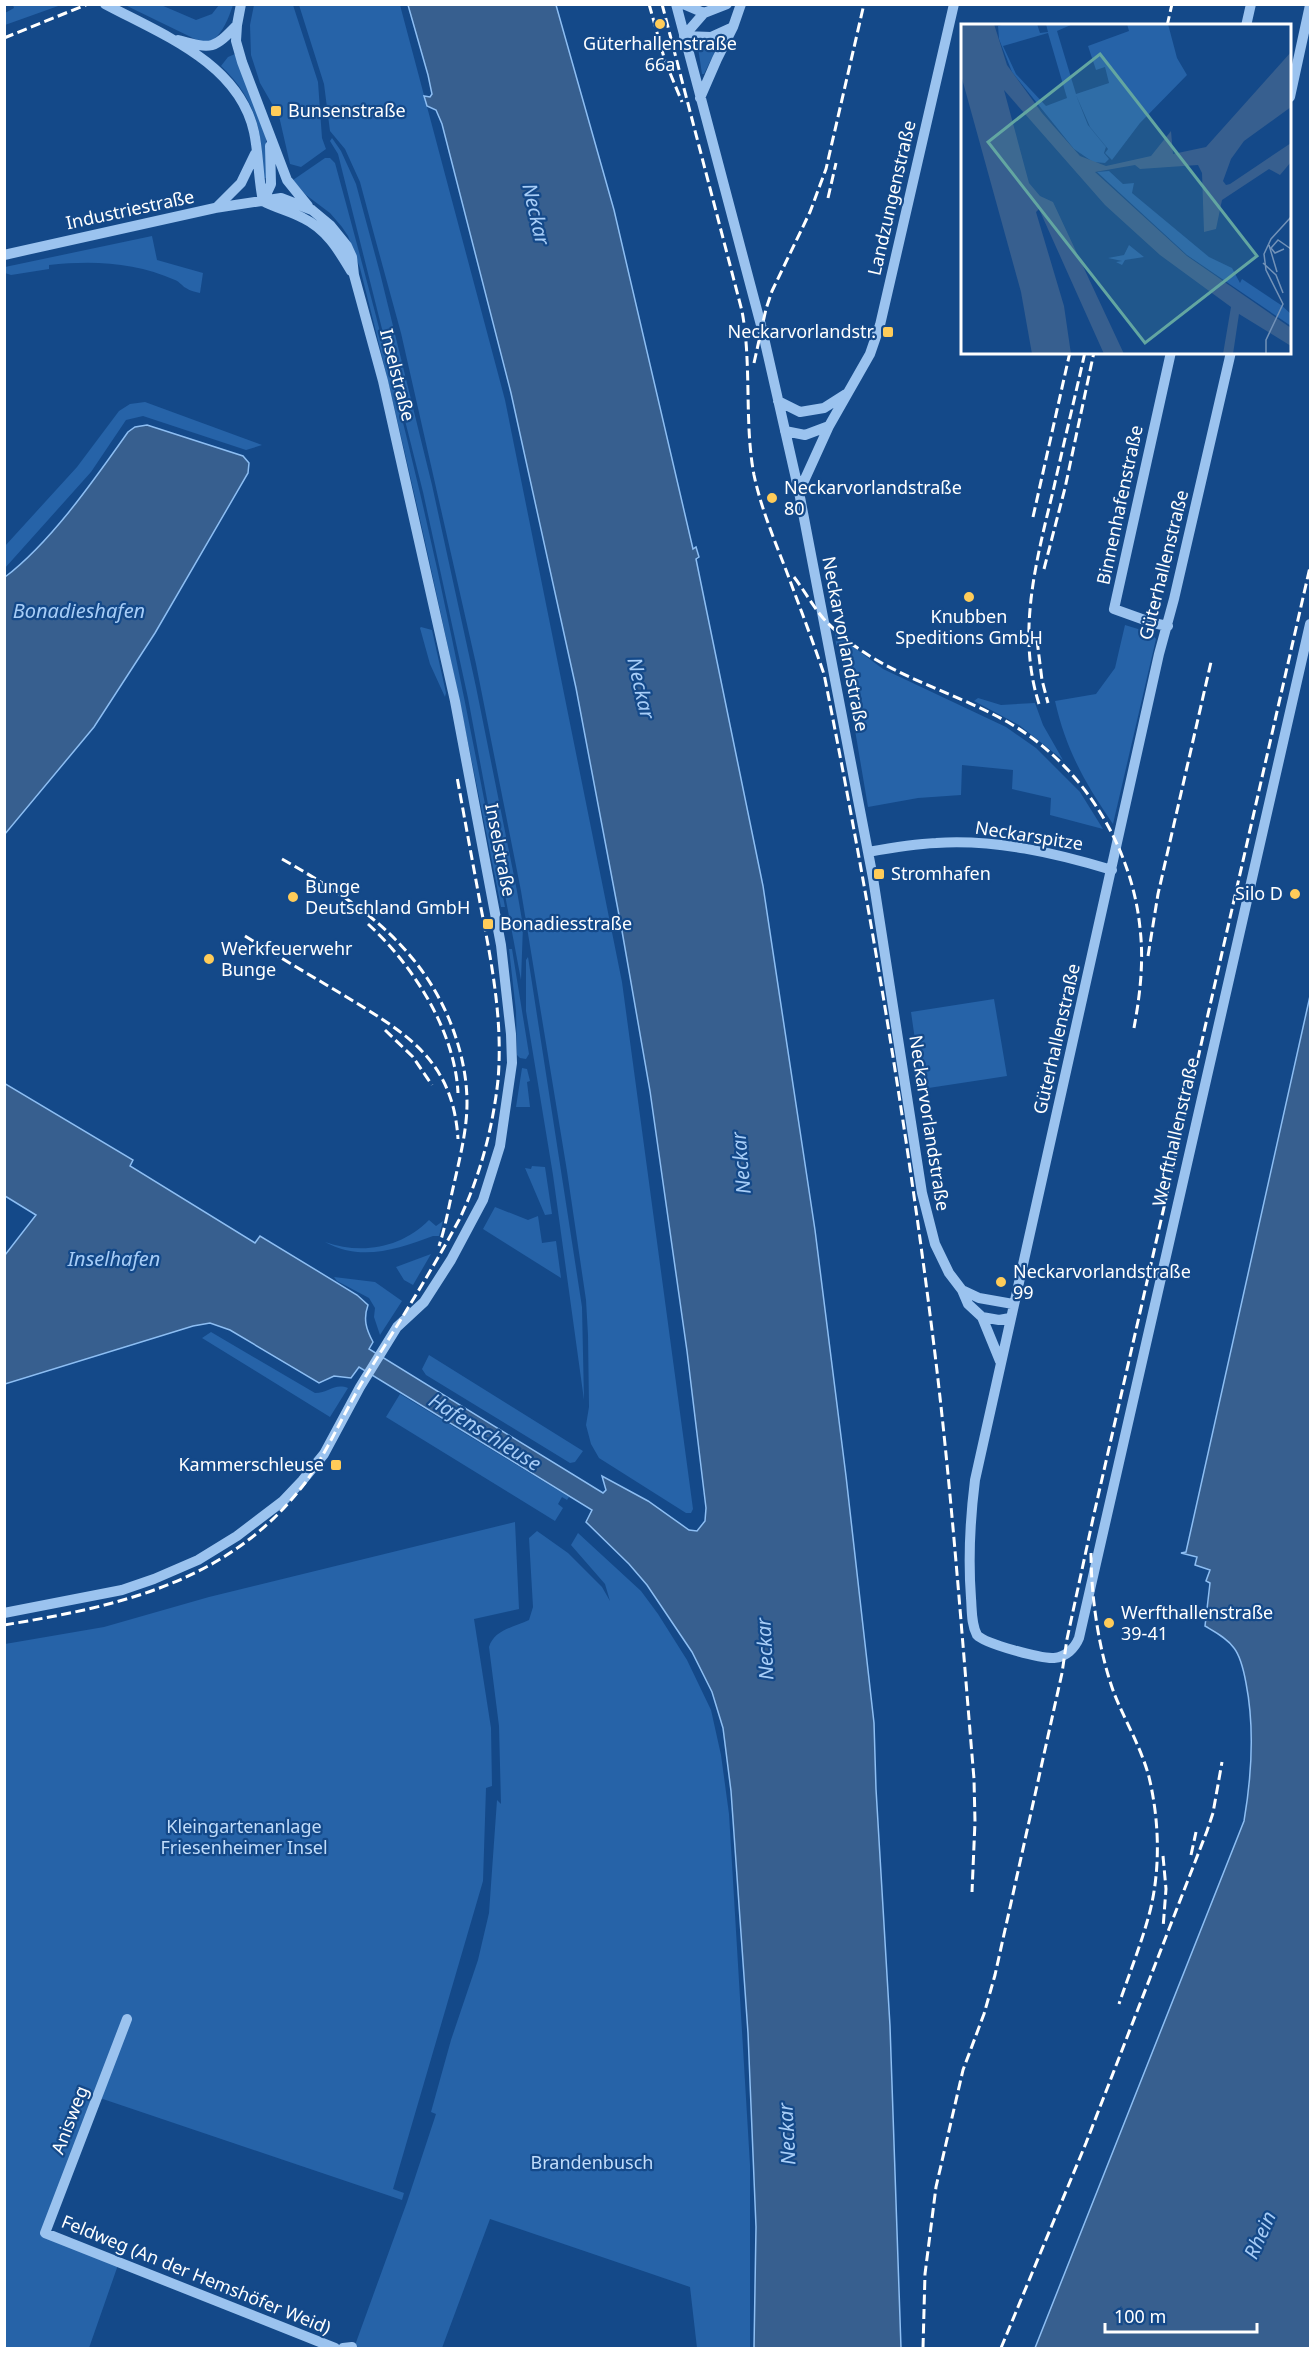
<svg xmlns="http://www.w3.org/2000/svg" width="1315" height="2353" font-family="'Noto Sans',sans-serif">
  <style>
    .green { fill: #2663a8 }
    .water { fill: #375f8f; stroke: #8dbef3; stroke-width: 1.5 }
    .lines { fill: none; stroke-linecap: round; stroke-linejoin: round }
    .minor { stroke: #9bc3ef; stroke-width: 10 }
    .rail { stroke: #fff; stroke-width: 3; stroke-dasharray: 10 4.5; stroke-linecap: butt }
    .poi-dot { fill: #ffcc59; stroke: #144989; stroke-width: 2 }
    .labels { text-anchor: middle; stroke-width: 4.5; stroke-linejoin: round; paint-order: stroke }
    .poi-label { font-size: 18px; fill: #fff; stroke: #144989; text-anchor: start }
    .street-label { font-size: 18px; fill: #fff; stroke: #144989 }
    .park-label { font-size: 18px; fill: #c1ddfb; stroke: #144989 }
    .water-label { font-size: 20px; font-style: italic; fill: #a7cdf7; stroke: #144989 }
    .inset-road { fill: none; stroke: #7292b8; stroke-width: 1.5 }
    .view { fill: #63a6a1; fill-opacity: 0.15; stroke: #63a6a1; stroke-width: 3 }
    .inset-edge { fill: none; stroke: #fff; stroke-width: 3 }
  </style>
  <rect width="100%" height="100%" fill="#144989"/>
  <path class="green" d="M 13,5 L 61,5 L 5,25 L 5,13 L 14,8 Z
    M 125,5 L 161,5 L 196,20 L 212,14 L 219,5 L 233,5 C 228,19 224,31 212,41 L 199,41 Z
    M 254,5 L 293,5 L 318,82 L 322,138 L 326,149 L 301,167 L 290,164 L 279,116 L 260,83 L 251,55 L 250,25 Z
    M 299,5 L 400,5 L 505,400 L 622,982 L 693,1509 L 691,1513 L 686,1513 L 599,1458 L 591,1444 L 586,1425 L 589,1407 L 588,1335 L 586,1300 L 567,1171 L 521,891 L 476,664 L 401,333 L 375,238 L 360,182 L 345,149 L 330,131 L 324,84 Z
    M 722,37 L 704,74 L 702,74 L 697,41 Z
    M 235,54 L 266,138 L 267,178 L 263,178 C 263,132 256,99 221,66 L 228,57 Z
    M 332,138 L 341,151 L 356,184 L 380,273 L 432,485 L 476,687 L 517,891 L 523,926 L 521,980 L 468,698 L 423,492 L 338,154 L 330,141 Z
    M 325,158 L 330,158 L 335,163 C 365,273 394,382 420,493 C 452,630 478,768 505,907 L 501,907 C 459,693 414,480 360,268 L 348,236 L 342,227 L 330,213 L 306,195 L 293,180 Z
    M 152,236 L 157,260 L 203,273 L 200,293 C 196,292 190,291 186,288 C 182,286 180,282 175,280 C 135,262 92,260 49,265 L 49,269 L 11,275 L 5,273 L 5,267 Z
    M 145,402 L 262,445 L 246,450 L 143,416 L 126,420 L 91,472 L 5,568 L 5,546 L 77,467 L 119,411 L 130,404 Z
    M 1125,625 L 1151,633 L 1156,639 L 1113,824 C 1085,783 1066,750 1055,701 L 1096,694 L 1115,668 Z
    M 421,627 L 432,630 L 446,693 L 445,697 L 430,664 L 420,628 Z
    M 835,633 L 883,669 L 1006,727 L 1036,748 L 1080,792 L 1103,829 L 1050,815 L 1051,798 L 1012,789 L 1013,770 L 962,765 L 961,795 L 918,798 L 868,807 L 842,653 L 836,644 Z
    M 978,698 L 1001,705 L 1035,703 L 1043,725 L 1063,760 L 1019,725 L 974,701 Z
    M 509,949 L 512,949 L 529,1054 L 526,1059 L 520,1058 L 517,1055 L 516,1011 Z
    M 528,957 L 582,1307 L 584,1400 L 553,1175 L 526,1011 L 526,960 Z
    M 994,999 L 1007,1076 L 922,1089 L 911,1012 Z
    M 522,1068 L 527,1069 L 530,1081 L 527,1082 L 530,1107 L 516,1107 Z
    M 532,1166 L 545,1167 L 552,1214 L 545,1215 L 525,1168 L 531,1169 Z
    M 495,1207 L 528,1220 L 538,1216 L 542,1243 L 556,1241 L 561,1278 L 483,1229 Z
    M 429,1220 L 436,1226 L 443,1221 L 439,1236 L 433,1236 C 398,1249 361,1262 325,1242 C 362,1255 401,1248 429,1220 Z
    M 431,1254 L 413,1285 L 404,1280 L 396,1267 Z
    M 334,1277 L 375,1282 L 402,1301 L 380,1335 L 374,1317 L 375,1308 L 369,1298 L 337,1281 Z
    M 211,1332 L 315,1393 C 329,1393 334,1383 348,1388 L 330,1417 L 202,1338 Z
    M 429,1355 L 583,1451 L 575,1462 L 570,1463 L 426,1375 L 422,1369 Z
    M 400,1394 L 569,1497 L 567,1500 L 562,1497 L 558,1504 L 563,1508 L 555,1521 L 386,1417 Z
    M 515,1522 L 519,1609 L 474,1619 L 491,1728 L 492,1786 L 486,1788 L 483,1881 L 393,2189 L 404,2193 L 402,2200 L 94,2096 L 41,2235 L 118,2265 L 89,2348 L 5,2348 L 5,1644 L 104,1627 L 209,1597 Z
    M 537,1531 L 568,1553 L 602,1587 L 610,1601 L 605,1584 L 571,1545 L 578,1533 L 641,1591 L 658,1614 L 687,1660 L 711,1710 L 721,1755 L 729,1814 L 750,2165 L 750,2348 L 697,2348 L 690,2287 L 490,2219 L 442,2348 L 354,2348 L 407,2202 L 436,2114 L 431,2112 L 451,2040 L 478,1960 L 489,1913 L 497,1800 L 501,1804 L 499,1726 L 489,1647 C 494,1630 514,1627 529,1620 L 533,1607 L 529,1538 Z"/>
  <path class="water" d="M 408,5 L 556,5 L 614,210 L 693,549 L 696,547 L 699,557 L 696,559 L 763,886 L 815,1230 L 846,1476 L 874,1723 L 876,1789 L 890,2026 L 901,2348 L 754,2348 L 756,2227 L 748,2033 L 731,1791 L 723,1728 L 712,1692 L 692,1652 L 647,1585 L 629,1564 L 586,1522 L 592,1510 L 359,1367 L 351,1378 L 334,1376 L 319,1383 L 230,1330 L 210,1323 L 193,1326 L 5,1384 L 5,1255 L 36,1215 L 5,1196 L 4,1083 L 133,1160 L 130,1166 L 255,1243 L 260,1236 L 357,1295 L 368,1305 C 363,1319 366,1329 373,1342 L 369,1349 L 603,1493 L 606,1490 L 602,1476 L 648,1501 L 689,1530 L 697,1531 L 705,1521 L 706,1508 L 687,1351 L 650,1091 L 622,931 L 576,688 L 511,393 L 442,124 L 436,110 L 427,106 L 424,96 L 430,97 L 432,94 L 428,75 Z
    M 147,425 L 243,456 L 249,463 L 248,473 L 155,633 L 94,727 L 5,834 L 5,577 C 51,542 94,480 128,432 L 135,427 Z
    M 1310,996 L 1310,2348 L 1035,2348 L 1244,1821 C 1252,1774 1255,1729 1246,1683 C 1244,1672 1241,1657 1234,1648 C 1227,1638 1215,1632 1205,1626 L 1210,1583 L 1206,1581 L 1210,1570 L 1195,1565 L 1197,1557 L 1181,1553 L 1186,1552 Z"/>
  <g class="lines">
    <path class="minor" d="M 105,4 C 161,34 239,63 254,132 C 259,155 258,178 263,201
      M 241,4 L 237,25 L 236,41 L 242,62 L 287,180 L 308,206
      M 676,4 L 762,329 L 799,492 L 873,878 L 922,1193 L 935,1244 L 949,1273 L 962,1290 L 968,1304 L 982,1317 L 999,1320 L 1010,1318
      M 683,4 L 704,13
      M 1246,26 L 1251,4
      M 684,36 L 704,13 L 727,4
      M 684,36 L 711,37 L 733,27
      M 178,40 C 212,49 213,50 237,25
      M 1290,97 L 1310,5
      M 700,98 L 717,59 L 733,27 L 741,4
      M 263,201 C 276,208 290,211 303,218 C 326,229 338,249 351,271
      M 263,201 L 271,184 L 270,146
      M 216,208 L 241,183 L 255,154
      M 4,255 L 215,208 L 281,198 L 312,210 L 330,225 L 347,246 L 352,257 L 354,275 L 383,381 L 455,701 L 501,945 L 511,1034 L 512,1063 L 500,1146 L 483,1200 L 451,1260 L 424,1302 L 397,1327 L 360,1387 L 324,1454 L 302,1481 L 283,1501 L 237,1536 L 198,1560 L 154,1579 L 122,1590 L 4,1613
      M 1231,352 L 1174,599 L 1159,654 L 975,1480 C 970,1520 968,1558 971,1598 C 972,1610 971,1624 977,1635 C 985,1644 1042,1659 1054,1658 C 1066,1657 1075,1648 1079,1638 L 1310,624
      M 778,401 L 800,412 L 824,408 L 846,394
      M 785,431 L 805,435 L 829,426
      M 799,492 L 829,426 L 870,354 L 880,325 L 954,4
      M 1168,626 L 1153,623 L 1114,609 L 1171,352
      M 868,852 C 890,848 913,844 936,843 C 995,839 1056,853 1112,870
      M 962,1290 L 979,1298 L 1013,1304
      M 982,1317 L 1000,1361
      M 127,2019 L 45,2233 L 335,2348
      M 343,2348 L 352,2347"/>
    <path class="rail" d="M 649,4 L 665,61 L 682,102
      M 662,4 L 742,311 C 752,365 744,422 754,475 C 761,508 774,539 786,570 C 799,605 812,639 824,674 C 869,899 907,1126 935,1354 C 952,1495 962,1637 974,1779 L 975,1822 L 972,1892
      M 1167,26 L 1172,4
      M 4,38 L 88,4
      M 828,198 L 836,163
      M 754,363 L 766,309 L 772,291 L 810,212 L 826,169 L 864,4
      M 1033,517 L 1070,352
      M 1044,569 L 1065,488 L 1094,352
      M 794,577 C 804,590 812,605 823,618 C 874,674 949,688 1011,724 C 1083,766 1132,847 1140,928 C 1144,962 1140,995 1134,1028
      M 1037,640 L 1042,680 L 1048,703
      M 1039,704 C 1016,632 1037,558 1054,487 C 1064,442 1075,397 1085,352
      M 282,859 C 354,900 416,941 449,1019 C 460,1046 467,1074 467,1103 C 467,1130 460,1157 454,1184 C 449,1205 446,1225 439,1246
      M 368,924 C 413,965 455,1031 458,1093
      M 245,936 C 276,955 308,974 340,993 C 402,1031 453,1057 458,1139
      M 1148,956 L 1158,894 L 1211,662
      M 385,1030 L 413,1057 L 432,1085
      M 1091,1553 C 1091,1597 1099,1652 1114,1693 C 1125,1721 1141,1747 1149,1777 C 1160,1823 1161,1876 1147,1922 C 1139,1950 1128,1977 1119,2004
      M 4,1625 C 120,1606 230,1582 305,1483 C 327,1452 342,1417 361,1384 C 394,1330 429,1276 459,1220 C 480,1177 493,1127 498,1080 C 503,1022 492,964 481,908 C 473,864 465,821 457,777
      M 1191,1855 L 1196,1832
      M 1163,1856 L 1166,1889 L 1163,1928
      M 923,2348 L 925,2274 L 936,2187 L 963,2070 L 984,2014 L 995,1975 L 1062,1673 L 1067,1639 L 1094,1514 L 1310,567
      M 1001,2348 L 1086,2143 L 1207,1831 L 1213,1813 L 1222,1762"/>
  </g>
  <g class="poi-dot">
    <circle cx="660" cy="24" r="6"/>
    <rect x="270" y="105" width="12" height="12" rx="3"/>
    <rect x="882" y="326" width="12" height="12" rx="3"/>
    <circle cx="772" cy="498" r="6"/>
    <circle cx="969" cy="597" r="6"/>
    <rect x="873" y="868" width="12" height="12" rx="3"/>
    <circle cx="1295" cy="894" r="6"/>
    <circle cx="293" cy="897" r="6"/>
    <rect x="482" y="918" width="12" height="12" rx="3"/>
    <circle cx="209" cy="959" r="6"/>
    <circle cx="1001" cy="1282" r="6"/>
    <rect x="330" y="1459" width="12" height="12" rx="3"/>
    <circle cx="1109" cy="1623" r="6"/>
  </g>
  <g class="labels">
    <g class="poi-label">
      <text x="660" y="50" text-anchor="middle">Güterhallenstraße<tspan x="660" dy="21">66a</tspan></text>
      <text x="288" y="117">Bunsenstraße</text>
      <text x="876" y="338" text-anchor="end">Neckarvorlandstr.</text>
      <text x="784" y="494">Neckarvorlandstraße<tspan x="784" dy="21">80</tspan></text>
      <text x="969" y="623" text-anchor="middle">Knubben<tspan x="969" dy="21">Speditions GmbH</tspan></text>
      <text x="891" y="880">Stromhafen</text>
      <text x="305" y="893">Bunge<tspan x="305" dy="21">Deutschland GmbH</tspan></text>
      <text x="1283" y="900" text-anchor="end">Silo D</text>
      <text x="500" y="930">Bonadiesstraße</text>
      <text x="221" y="955">Werkfeuerwehr<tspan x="221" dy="21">Bunge</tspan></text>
      <text x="1013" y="1278">Neckarvorlandstraße<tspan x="1013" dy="21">99</tspan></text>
      <text x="324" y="1471" text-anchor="end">Kammerschleuse</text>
      <text x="1121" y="1619">Werfthallenstraße<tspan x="1121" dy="21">39-41</tspan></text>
    </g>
    <g class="street-label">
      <text transform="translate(892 198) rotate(-77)" y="6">Landzungenstraße</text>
      <text transform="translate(130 210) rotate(-12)" y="6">Industriestraße</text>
      <text transform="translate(397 375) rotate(76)" y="6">Inselstraße</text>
      <text transform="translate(1120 505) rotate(-78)" y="6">Binnenhafenstraße</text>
      <text transform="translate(1164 565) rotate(-76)" y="6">Güterhallenstraße</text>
      <text transform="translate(845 644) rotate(79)" y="6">Neckarvorlandstraße</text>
      <text transform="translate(1029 836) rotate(9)" y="6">Neckarspitze</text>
      <text transform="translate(500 850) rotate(79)" y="6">Inselstraße</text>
      <text transform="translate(1057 1039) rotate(-77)" y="6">Güterhallenstraße</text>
      <text transform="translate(929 1123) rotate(81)" y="6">Neckarvorlandstraße</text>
      <text transform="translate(1176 1132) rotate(-77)" y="6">Werfthallenstraße</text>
      <text transform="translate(70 2120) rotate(-69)" y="6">Anisweg</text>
      <text transform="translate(196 2275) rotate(22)" y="6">Feldweg (An der Hemshöfer Weid)</text>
    </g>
    <g class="park-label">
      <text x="244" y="1833">Kleingartenanlage<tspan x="244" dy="21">Friesenheimer Insel</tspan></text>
      <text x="592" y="2169">Brandenbusch</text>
    </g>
    <g class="water-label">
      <text transform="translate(536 214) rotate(77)" y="7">Neckar</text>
      <text x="79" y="618">Bonadieshafen</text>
      <text transform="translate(641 688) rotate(77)" y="7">Neckar</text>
      <text transform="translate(741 1163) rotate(-95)" y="7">Neckar</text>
      <text x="114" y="1266">Inselhafen</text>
      <text transform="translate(485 1432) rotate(32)" y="7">Hafenschleuse</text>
      <text transform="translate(765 1649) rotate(-93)" y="7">Neckar</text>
      <text transform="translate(787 2134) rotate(-93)" y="7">Neckar</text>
      <text transform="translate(1260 2235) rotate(-66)" y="7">Rhein</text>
    </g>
  </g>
  <g transform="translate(961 24)">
    <rect width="330" height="330" fill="#144989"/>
    <path d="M 44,0 L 76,0 L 79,9 L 87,8 L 85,0 L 112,0 L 96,7 L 115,70 L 148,59 L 144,43 L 135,46 L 127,22 L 168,7 L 166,0 L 207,0 L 216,34 L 226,51 L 179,99 L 151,136 L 144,129 L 147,125 L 129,103 L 115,71 L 127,101 L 145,123 L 143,129 L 148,135 L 144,139 L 132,138 L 113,125 L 51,48 L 38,15 L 37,2 ZM 87,9 L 106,74 L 85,82 L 55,50 L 42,22 ZM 148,147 L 162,160 L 173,159 L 171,169 L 248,233 L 271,244 L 279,259 L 281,255 L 320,281 L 330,290 L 330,302 L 226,231 L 136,148 ZM 168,221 L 183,233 L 164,236 L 161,241 L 155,238 L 161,237 L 147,234 L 163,231 Z" fill="#2663a8" fill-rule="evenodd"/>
    <path d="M 0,0 L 33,0 L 46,41 L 81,89 L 119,132 L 145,142 L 190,132 L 210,107 L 212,130 L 245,123 L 330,28 L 330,83 L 283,117 L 270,135 L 262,157 L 265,161 L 269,160 L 330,119 L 330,138 L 319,151 L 308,145 L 261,176 L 255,205 L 243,208 L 241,149 L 237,141 L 179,145 L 174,141 L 134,148 L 226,232 L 330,304 L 330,322 L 278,290 L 272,330 L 262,330 L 270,283 L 199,231 L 144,181 L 43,66 L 68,159 L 79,172 L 92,178 L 163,330 L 143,330 L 78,185 L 75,188 L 103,282 L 110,330 L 71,330 L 60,268 L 0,51 Z" fill="#375f8f"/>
    <path class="inset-road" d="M 308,221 L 316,248M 323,225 L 314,229 L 310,224 L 317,216 L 330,225M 302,239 L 315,251 L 322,269M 305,330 L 305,316 L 322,280 L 305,246 L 303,230 L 310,215 L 330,193"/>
    <path class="view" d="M 139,30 L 296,232 L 184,319 L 27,118 Z"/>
    <rect width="330" height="330" class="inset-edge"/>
  </g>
  <rect width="1315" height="2353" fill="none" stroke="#ffffff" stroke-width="12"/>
  <path d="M1105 2323v9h152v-9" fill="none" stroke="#ffffff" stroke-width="3"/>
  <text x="1114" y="2323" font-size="18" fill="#ffffff" stroke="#144989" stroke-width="4.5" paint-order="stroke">100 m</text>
</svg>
